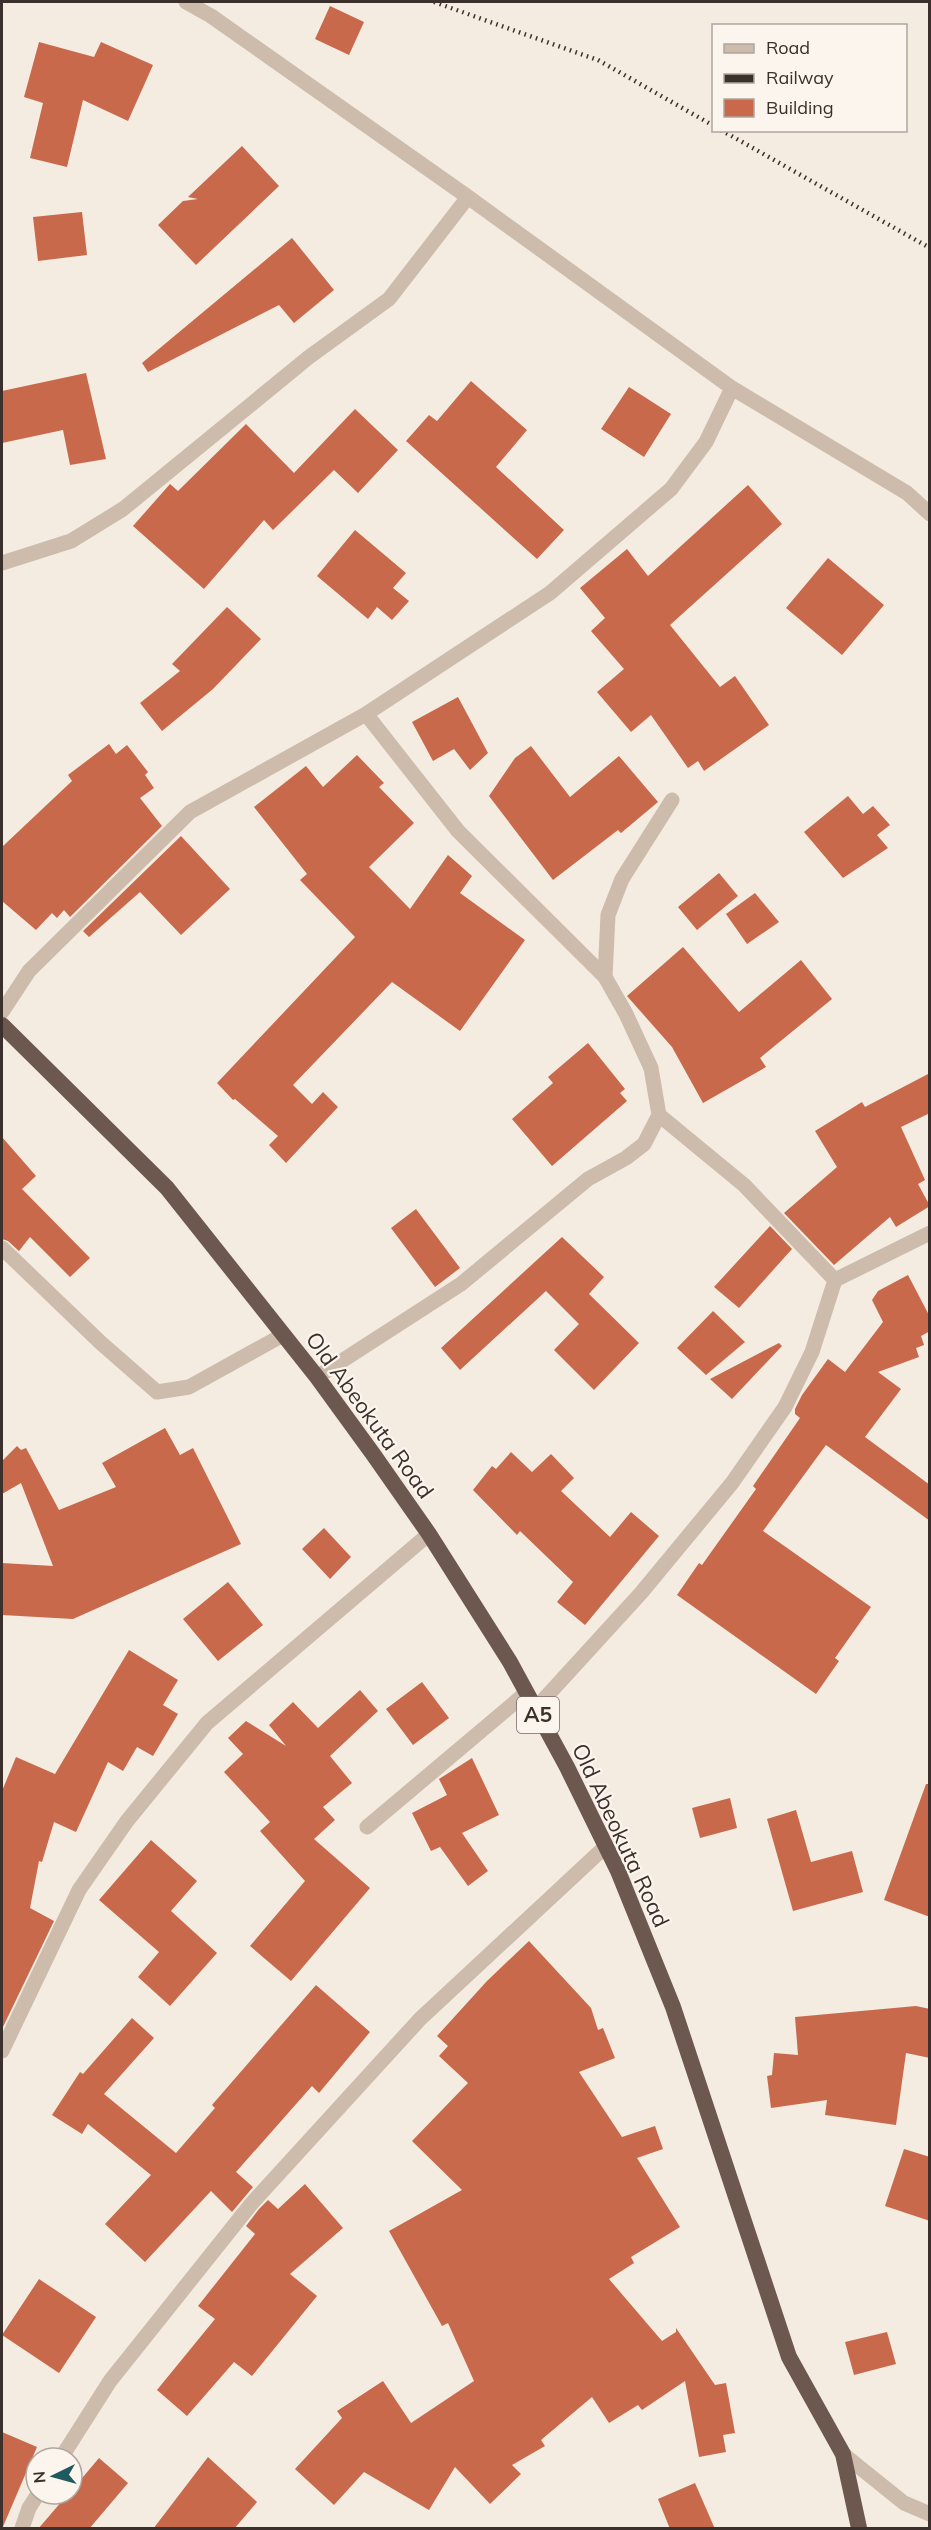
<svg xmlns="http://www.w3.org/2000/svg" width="931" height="2530" font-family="Mulish,sans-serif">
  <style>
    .building { fill: #c8694b }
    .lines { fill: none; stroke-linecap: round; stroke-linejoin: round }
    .minor { stroke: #cdbbac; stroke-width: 15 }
    .trunk { stroke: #6c584f; stroke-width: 16 }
    .rail { stroke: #3b302b; stroke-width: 4.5; stroke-dasharray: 1.5 4.5; stroke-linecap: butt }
    .labels { text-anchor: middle; stroke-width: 4.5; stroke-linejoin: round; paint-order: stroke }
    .shield { fill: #fbf5ee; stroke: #756b66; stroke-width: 1.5 }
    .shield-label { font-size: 21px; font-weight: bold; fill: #3b302b }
    .street-label { font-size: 22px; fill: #3b302b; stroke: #fbf5ee }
  </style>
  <rect width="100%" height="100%" fill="#f4ebe1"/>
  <path class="building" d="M 330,6 L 364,22 L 349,55 L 315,39 Z
    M 39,42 L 94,57 L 101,42 L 153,65 L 128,121 L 83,100 L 67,167 L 30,158 L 43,103 L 24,97 Z
    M 242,146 L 279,186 L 196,265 L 158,225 L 183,201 L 198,199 L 188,197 Z
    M 82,212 L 87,255 L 38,261 L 33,217 Z
    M 292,238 L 334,290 L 294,323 L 279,305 L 148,372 L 142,363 Z
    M 86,373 L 106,459 L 70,465 L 63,430 L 2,443 L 2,391 Z
    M 471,381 L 527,430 L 496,467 L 564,530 L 537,559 L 406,441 L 429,415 L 437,421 Z
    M 629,387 L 671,414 L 644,457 L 601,429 Z
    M 355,409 L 398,450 L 358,493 L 334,470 L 273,530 L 264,520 L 204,589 L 133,526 L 170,484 L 178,491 L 246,424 L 294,473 Z
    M 748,485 L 782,524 L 670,625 L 720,687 L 735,676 L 769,725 L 704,771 L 698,761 L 688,768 L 651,715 L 631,732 L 597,692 L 624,669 L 591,631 L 605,618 L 580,588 L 627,549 L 648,576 Z
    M 355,530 L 406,573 L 393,588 L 409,601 L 392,620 L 377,607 L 368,619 L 317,576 Z
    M 828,558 L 884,605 L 842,655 L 786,608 Z
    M 227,607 L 261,639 L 213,689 L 162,731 L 140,703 L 180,671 L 172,664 Z
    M 458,697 L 488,753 L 470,770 L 454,749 L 433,761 L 412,722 Z
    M 109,744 L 116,754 L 127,745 L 148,772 L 145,775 L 154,788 L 140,798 L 162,826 L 70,917 L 64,910 L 57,918 L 52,913 L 36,930 L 2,901 L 2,847 L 72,781 L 68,775 Z
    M 531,746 L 570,797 L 619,756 L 658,802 L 621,833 L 618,830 L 553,880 L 489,796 L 515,758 Z
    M 357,755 L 384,783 L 379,787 L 414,823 L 369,867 L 410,909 L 448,855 L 472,876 L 460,893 L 525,940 L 460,1031 L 392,982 L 293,1085 L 312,1104 L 323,1092 L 338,1107 L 286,1163 L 269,1145 L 278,1136 L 235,1099 L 233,1100 L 217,1083 L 355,937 L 300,880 L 307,874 L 254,807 L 306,766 L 323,787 Z
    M 848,796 L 863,814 L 873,806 L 890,825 L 877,835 L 888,848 L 843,878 L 804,832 Z
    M 181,836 L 230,889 L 181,935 L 140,892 L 89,937 L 83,931 Z
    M 719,873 L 738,896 L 697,930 L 678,907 Z
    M 755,893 L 779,922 L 747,944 L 726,914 Z
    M 683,947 L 739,1012 L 801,960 L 832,999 L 760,1058 L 766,1067 L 703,1103 L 672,1047 L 627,996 Z
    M 588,1043 L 625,1089 L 620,1093 L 627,1101 L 552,1166 L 512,1119 L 553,1083 L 548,1077 Z
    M 930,1073 L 930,1113 L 901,1127 L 925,1180 L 918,1184 L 930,1206 L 896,1227 L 890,1217 L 834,1265 L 784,1213 L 837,1167 L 815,1131 L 862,1102 L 865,1107 Z
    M 2,1137 L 36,1176 L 22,1189 L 90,1258 L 70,1277 L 30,1237 L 19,1251 L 8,1241 L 2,1239 Z
    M 416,1209 L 460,1268 L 435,1287 L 391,1228 Z
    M 770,1226 L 792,1249 L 739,1308 L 714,1287 Z
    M 562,1237 L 604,1277 L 589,1294 L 639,1343 L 594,1390 L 554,1350 L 579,1324 L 546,1291 L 460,1370 L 441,1348 Z
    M 908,1275 L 930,1317 L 930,1331 L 921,1336 L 924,1345 L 916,1348 L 919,1357 L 878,1372 L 901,1389 L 865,1437 L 930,1485 L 930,1521 L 826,1445 L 763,1531 L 871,1607 L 835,1658 L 839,1661 L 816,1694 L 677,1595 L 699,1563 L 702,1565 L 756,1489 L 753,1486 L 800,1418 L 795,1414 L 795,1409 L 802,1395 L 828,1359 L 845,1372 L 883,1322 L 872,1300 L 878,1291 Z
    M 713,1311 L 745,1342 L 706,1375 L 677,1348 Z
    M 779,1343 L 782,1346 L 732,1399 L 710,1379 Z
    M 165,1428 L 180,1455 L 193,1448 L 241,1544 L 73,1619 L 2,1615 L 2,1563 L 53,1566 L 21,1483 L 2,1494 L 2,1461 L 17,1446 L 21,1450 L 26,1448 L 59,1510 L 116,1487 L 102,1463 Z
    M 511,1452 L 532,1472 L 551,1454 L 574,1478 L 561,1491 L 610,1537 L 631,1512 L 659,1536 L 585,1625 L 557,1602 L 573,1582 L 520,1531 L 517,1535 L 473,1490 L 492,1466 L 496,1469 Z
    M 324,1528 L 351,1557 L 330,1579 L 302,1549 Z
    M 228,1582 L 263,1625 L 218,1661 L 183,1619 Z
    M 129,1650 L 178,1680 L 163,1705 L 178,1714 L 153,1756 L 137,1747 L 123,1771 L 108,1762 L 76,1832 L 54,1822 L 42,1862 L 39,1861 L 30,1908 L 54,1921 L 2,2029 L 2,1791 L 16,1757 L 55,1774 Z
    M 422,1682 L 449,1718 L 413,1745 L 386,1709 Z
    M 360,1690 L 378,1711 L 330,1756 L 352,1783 L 323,1807 L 335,1820 L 314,1839 L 370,1888 L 291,1981 L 250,1946 L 305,1881 L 260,1831 L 270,1822 L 224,1772 L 243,1754 L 228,1738 L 246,1721 L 286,1746 L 269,1725 L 293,1702 L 318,1728 Z
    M 472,1758 L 499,1815 L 462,1833 L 488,1871 L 468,1886 L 440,1847 L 431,1851 L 412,1813 L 447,1795 L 439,1779 Z
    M 926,1784 L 930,1784 L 930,1917 L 884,1900 Z
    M 730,1798 L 737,1828 L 700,1838 L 692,1808 Z
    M 796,1810 L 811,1862 L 852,1851 L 863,1892 L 793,1911 L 767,1819 Z
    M 151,1840 L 197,1881 L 171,1911 L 217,1953 L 170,2006 L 138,1977 L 159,1952 L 99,1900 Z
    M 529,1941 L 591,2008 L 598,2030 L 603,2028 L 615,2058 L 579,2072 L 622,2137 L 655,2126 L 663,2149 L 637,2158 L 680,2227 L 631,2257 L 634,2263 L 609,2279 L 662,2341 L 676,2332 L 676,2328 L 715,2385 L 726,2383 L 735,2433 L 723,2435 L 726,2452 L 699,2457 L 685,2381 L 642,2410 L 638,2405 L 609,2423 L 592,2397 L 541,2440 L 545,2446 L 512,2465 L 521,2474 L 490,2504 L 455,2467 L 429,2510 L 364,2472 L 334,2505 L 295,2469 L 342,2418 L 337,2411 L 383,2381 L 411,2423 L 474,2381 L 448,2323 L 442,2326 L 389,2231 L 462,2190 L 412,2141 L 468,2083 L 439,2056 L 448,2046 L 437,2036 L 487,1981 Z
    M 316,1985 L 370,2032 L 319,2093 L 312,2086 L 236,2172 L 253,2187 L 232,2212 L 211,2191 L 145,2262 L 105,2224 L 151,2175 L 88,2124 L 82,2134 L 52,2115 L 80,2072 L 83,2074 L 132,2018 L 154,2038 L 104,2094 L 176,2153 L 215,2108 L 212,2105 Z
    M 916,2006 L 930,2009 L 930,2058 L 906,2053 L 896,2125 L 825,2115 L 827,2100 L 771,2108 L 767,2076 L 772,2075 L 774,2053 L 798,2055 L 795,2017 Z
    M 904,2149 L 930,2157 L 930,2221 L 885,2206 Z
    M 305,2184 L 343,2228 L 290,2274 L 317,2296 L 252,2376 L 234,2362 L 187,2416 L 157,2390 L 215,2319 L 198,2306 L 255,2234 L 246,2226 L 259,2209 L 268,2200 L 278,2209 Z
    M 39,2279 L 96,2317 L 59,2373 L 2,2335 Z
    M 887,2332 L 896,2364 L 854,2375 L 845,2342 Z
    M 2,2432 L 37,2447 L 2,2529 Z
    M 208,2457 L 257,2502 L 234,2529 L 153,2529 Z
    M 99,2458 L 128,2483 L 89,2529 L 38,2529 L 68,2494 L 72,2494 L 72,2490 Z
    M 695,2483 L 715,2529 L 670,2529 L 658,2499 Z"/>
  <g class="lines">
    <path class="minor" d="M 186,2 L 211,16 L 468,197 L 732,388 L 907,493 L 930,514
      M 2,563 L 71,541 L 123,509 L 309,357 L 389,299 L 468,197
      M 366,714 L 458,831 L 605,977
      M 2,1012 L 29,971 L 190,812 L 366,714 L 550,593 L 671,489 L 706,442 L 732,388
      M 659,1115 L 744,1185 L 835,1280
      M 2,1248 L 101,1343 L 157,1392 L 189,1387 L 283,1335
      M 317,1377 L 461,1284 L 588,1179 L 626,1158 L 644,1144 L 659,1115 L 651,1068 L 626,1014 L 605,977 L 608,915 L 622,879 L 672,800
      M 535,1709 L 641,1593 L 732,1483 L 785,1407 L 812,1352 L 835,1280 L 930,1233
      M 367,1827 L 526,1693
      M 2,2051 L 79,1890 L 127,1821 L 207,1723 L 429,1534
      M 843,2454 L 904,2503 L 930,2514
      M 61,2458 L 110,2381 L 252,2203 L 420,2019 L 606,1846
      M 22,2528 L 29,2508 L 38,2494"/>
    <path class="trunk" d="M 2,1025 L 167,1188 L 317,1377 L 373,1454 L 429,1534 L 510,1662 L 567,1767 L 618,1871 L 673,2007 L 789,2357 L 843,2454 L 859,2528"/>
    <path class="rail" d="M 434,2 L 598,60 L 714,126
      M 721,130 L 930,248"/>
  </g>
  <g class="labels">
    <rect class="shield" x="517" y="1697" width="42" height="36" rx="4.5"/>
    <g class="shield-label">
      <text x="538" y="1722">A5</text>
    </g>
    <g class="street-label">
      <text transform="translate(370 1415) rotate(54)" y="8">Old Abeokuta Road</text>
      <text transform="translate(621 1835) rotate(65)" y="8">Old Abeokuta Road</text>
    </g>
  </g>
  <rect width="931" height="2530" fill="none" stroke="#3b302b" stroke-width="6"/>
  <rect x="712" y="24" width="195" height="108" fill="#fbf5ee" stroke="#aea6a0" stroke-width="1.5"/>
  <rect x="724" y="44" width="30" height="9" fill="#cdbbac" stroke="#aea6a0" stroke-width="1.5"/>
  <text x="766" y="54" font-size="18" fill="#3b302b">Road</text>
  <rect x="724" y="74" width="30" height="9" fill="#3b302b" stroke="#aea6a0" stroke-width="1.5"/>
  <text x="766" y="84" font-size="18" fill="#3b302b">Railway</text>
  <rect x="724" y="99" width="30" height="18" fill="#c8694b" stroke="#aea6a0" stroke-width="1.5"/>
  <text x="766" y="114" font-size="18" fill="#3b302b">Building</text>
  <g transform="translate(54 2476) rotate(265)"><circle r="28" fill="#fbf5ee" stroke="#aea6a0" stroke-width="1.5"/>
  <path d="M0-4.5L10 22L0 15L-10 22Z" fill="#1f5a5e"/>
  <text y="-9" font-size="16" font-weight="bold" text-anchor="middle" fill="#3b302b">N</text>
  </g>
</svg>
